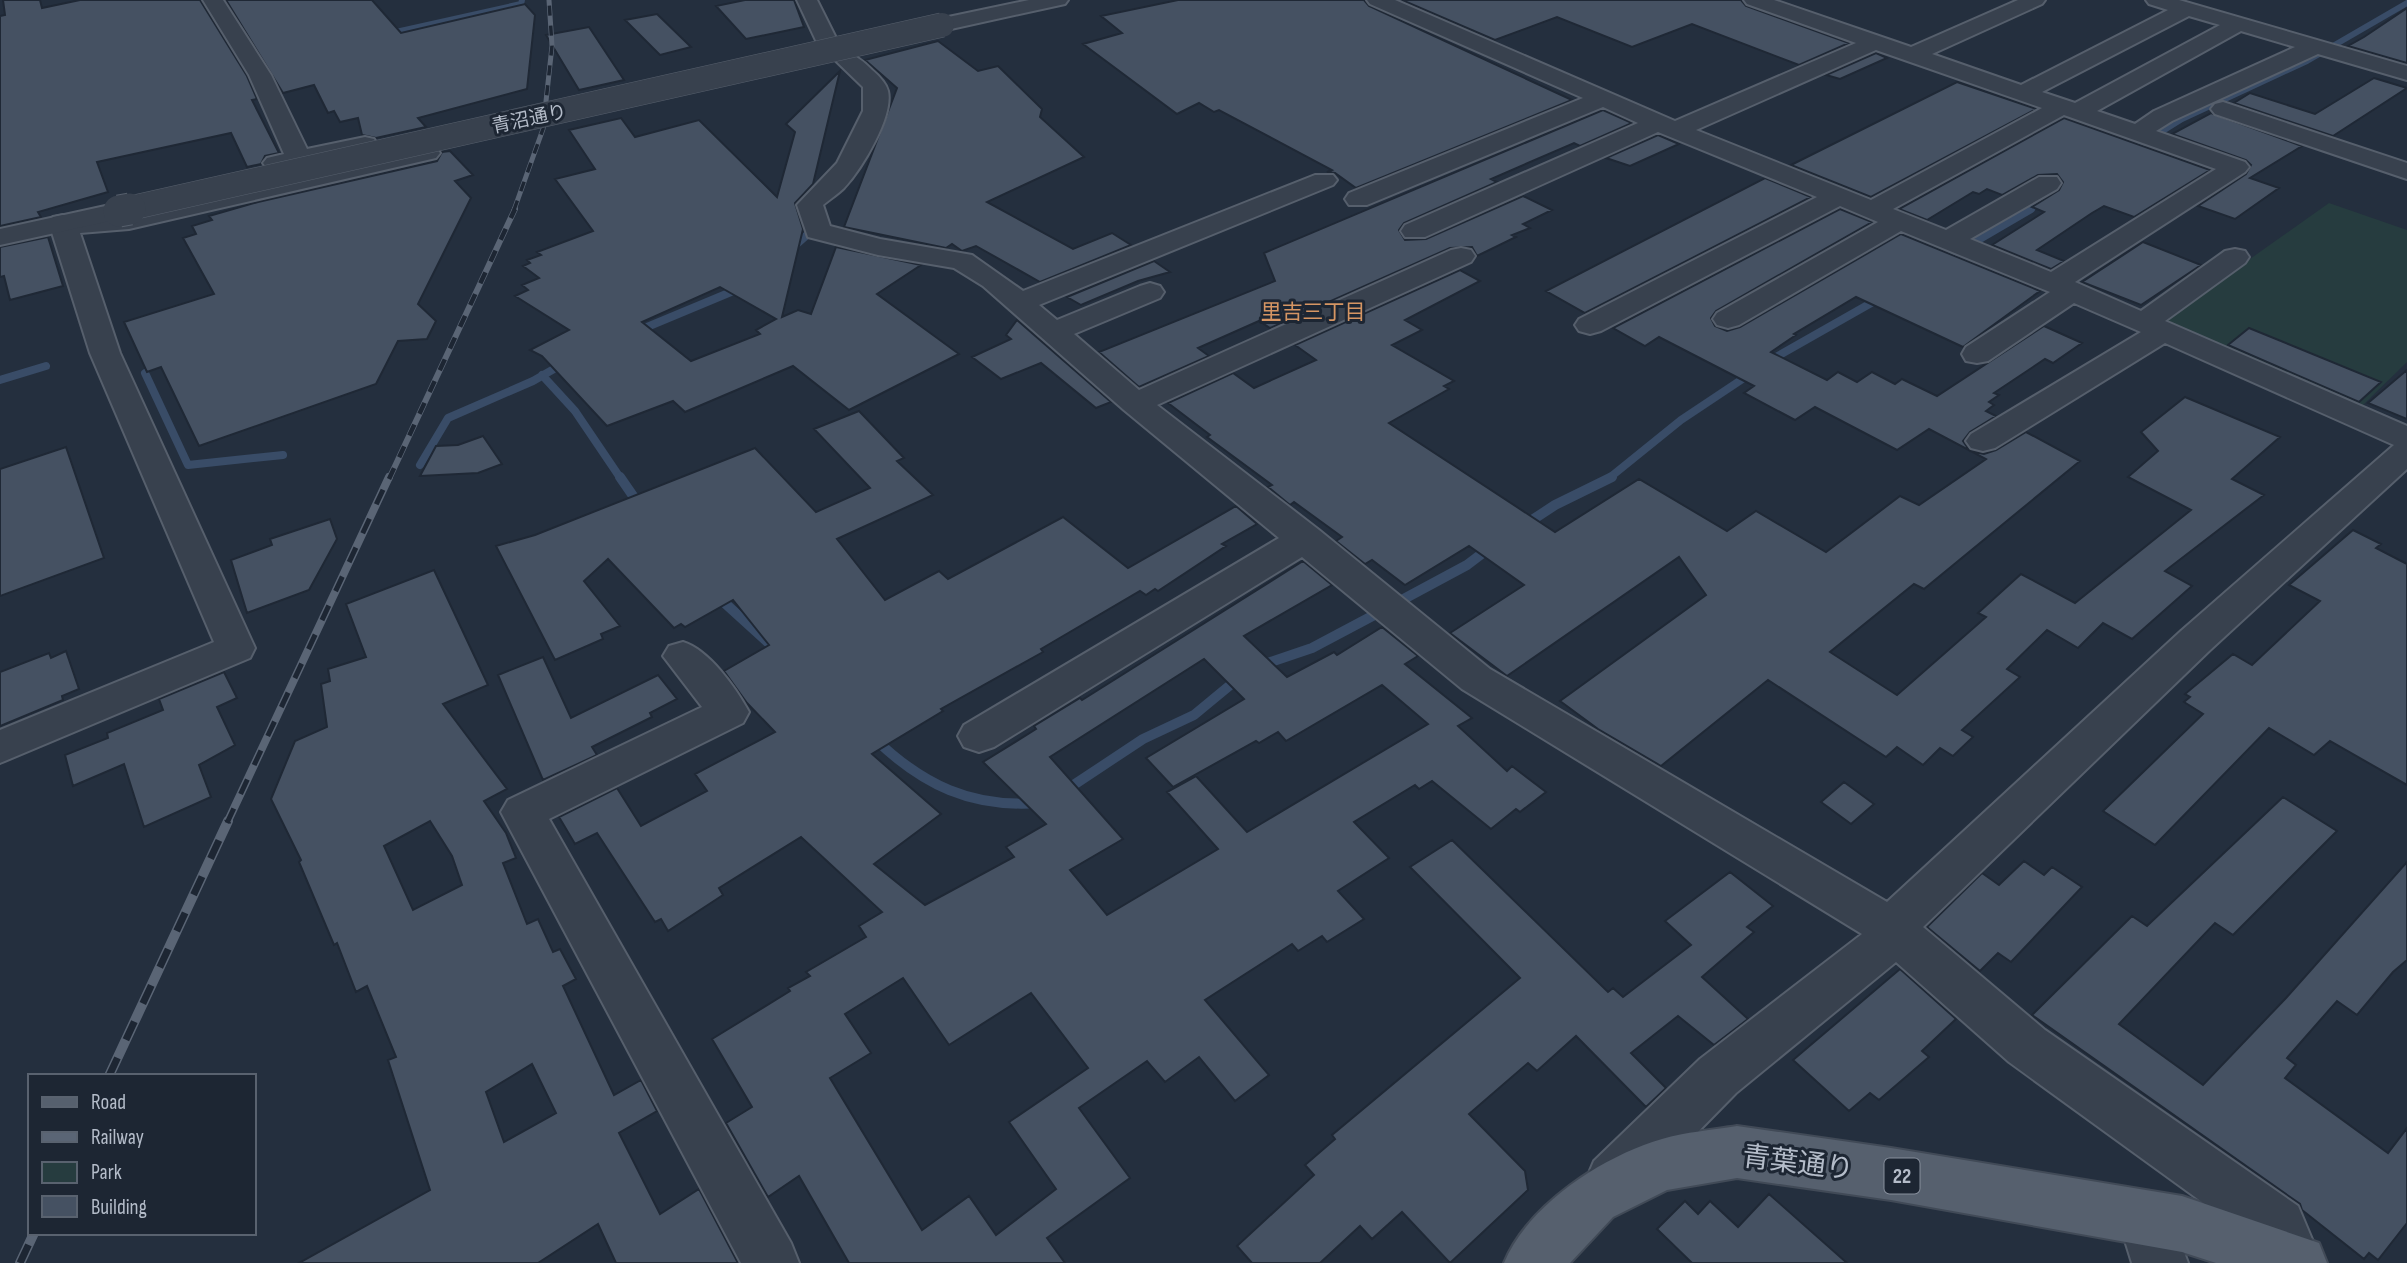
<svg xmlns="http://www.w3.org/2000/svg" width="2407" height="1263" font-family="'Sofia Sans Condensed','Noto Sans JP',sans-serif">
  <style>
    .green { fill: #263c3f }
    .lines { fill: none; stroke-linecap: round; stroke-linejoin: round }
    .stream-far2 { stroke: #394c67; stroke-width: 6 }
    .stream-far1 { stroke: #394c67; stroke-width: 8 }
    .stream { stroke: #394c67; stroke-width: 10 }
    .building { fill: #455162; stroke: #1f2835; stroke-width: 2; fill-rule: evenodd }
    .minor-casing { stroke: #565f6c; stroke-width: 4 }
    .tertiary-casing { stroke: #565f6c; stroke-width: 4 }
    .primary-casing { stroke: #414a57; stroke-width: 4 }
    .minor { fill: #38414e; fill-rule: evenodd }
    .tertiary { fill: #38414e; fill-rule: evenodd }
    .primary { fill: #56606e; fill-rule: evenodd }
    .rail-far3-casing { stroke: #5a6575; stroke-width: 5 }
    .rail-far2-casing { stroke: #5a6575; stroke-width: 6 }
    .rail-far1-casing { stroke: #5a6575; stroke-width: 8 }
    .rail-casing { stroke: #5a6575; stroke-width: 10 }
    .rail-far3 { stroke: #1d2633; stroke-width: 3.5; stroke-dasharray: 10; stroke-linecap: butt }
    .rail-far2 { stroke: #1d2633; stroke-width: 4.5; stroke-dasharray: 12; stroke-linecap: butt }
    .rail-far1 { stroke: #1d2633; stroke-width: 5; stroke-dasharray: 16; stroke-linecap: butt }
    .rail { stroke: #1d2633; stroke-width: 7; stroke-dasharray: 20; stroke-linecap: butt }
    .tertiary-bridge-far1-casing { stroke: #565f6c; stroke-width: 25; stroke-linecap: butt }
    .tertiary-bridge-casing { stroke: #565f6c; stroke-width: 33; stroke-linecap: butt }
    .tertiary-bridge-far1 { stroke: #38414e; stroke-width: 24 }
    .tertiary-bridge { stroke: #38414e; stroke-width: 31 }
    .labels { text-anchor: middle; stroke-width: 6; stroke-linejoin: round; paint-order: stroke }
    .far-street-label { font-size: 19px; fill: #b4bcc9; stroke: #1d2633 }
    .far-neighbourhood-label { font-size: 21px; fill: #d59563; stroke: #1d2633 }
    .shield { fill: #1d2633; stroke: #878f9c; stroke-width: 2 }
    .shield-label { font-size: 21px; font-weight: bold; fill: #b4bcc9 }
    .near-street-label { font-size: 28px; fill: #b4bcc9; stroke: #1d2633 }
  </style>
  <rect width="100%" height="100%" fill="#242f3e"/>
  <path class="green" d="M 2329,203 L 2407,230 L 2407,362 L 2360,408 L 2161,322 Z"/>
  <g class="lines">
    <path class="stream-far2" d="M 387,34 L 521,4 L 522,0
      M 2129,152 L 2182,119 L 2307,61 L 2407,3
      M 2028,210 L 2046,200"/>
    <path class="stream-far1" d="M 791,249 L 807,235
      M 1942,261 L 2031,209
      M 635,332 L 743,287
      M 1769,361 L 1880,298
      M 145,373 L 188,465 L 283,455
      M 542,375 L 575,411 L 621,479
      M 0,380 L 46,366
      M 420,465 L 448,418 L 533,381 L 566,362
      M 1608,479 L 1681,420 L 1753,372"/>
    <path class="stream" d="M 620,477 L 640,506
      M 1523,526 L 1555,505 L 1612,477
      M 717,596 L 772,646
      M 1400,601 L 1467,565 L 1492,546
      M 1259,666 L 1312,648 L 1378,613
      M 875,739 C 923,785 971,808 1039,803
      M 1063,792 L 1143,739 L 1194,715 L 1240,677"/>
  </g>
  <path class="building" d="M 3,0 L 40,0 L 42,8 L 80,0 L 200,0 L 247,76 L 257,99 L 252,100 L 279,153 L 265,156 L 261,164 L 247,167 L 231,133 L 97,162 L 108,192 L 38,212 L 41,217 L 0,226 L 0,16 L 5,15 Z
    M 226,0 L 372,0 L 401,33 L 525,4 L 535,15 L 527,89 L 418,118 L 426,127 L 376,138 L 362,135 L 358,118 L 340,122 L 334,111 L 328,113 L 314,85 L 283,93 Z
    M 745,0 L 794,0 L 804,27 L 746,39 L 716,6 Z
    M 1178,0 L 1364,0 L 1369,6 L 1572,100 L 1356,188 L 1335,173 L 1327,172 L 1332,170 L 1219,110 L 1214,112 L 1199,103 L 1177,114 L 1083,44 L 1122,33 L 1101,16 Z
    M 1402,0 L 1741,0 L 1746,6 L 1849,43 L 1799,65 L 1692,24 L 1632,47 L 1557,17 L 1495,40 Z
    M 2407,8 L 2407,63 L 2348,46 L 2364,37 Z
    M 657,14 L 691,47 L 660,55 L 625,20 Z
    M 589,27 L 624,80 L 579,90 L 546,35 Z
    M 938,41 L 978,71 L 998,66 L 1042,109 L 1040,117 L 1084,157 L 987,202 L 1073,249 L 1112,233 L 1131,245 L 1040,282 L 976,246 L 962,251 L 952,244 L 946,248 L 844,227 L 897,88 L 865,60 Z
    M 1876,53 L 1887,58 L 1840,79 L 1826,75 Z
    M 840,71 L 813,184 L 795,203 L 803,229 L 782,317 L 798,310 L 811,314 L 836,247 L 921,265 L 877,294 L 959,354 L 849,410 L 793,366 L 685,412 L 673,401 L 607,426 L 542,356 L 530,350 L 569,330 L 515,296 L 528,290 L 522,285 L 539,278 L 523,266 L 530,263 L 527,260 L 541,255 L 537,252 L 593,231 L 555,179 L 595,169 L 569,130 L 621,118 L 635,137 L 699,120 L 777,197 L 795,132 L 786,124 ZM 720,287 L 776,319 L 756,330 L 760,334 L 691,361 L 642,322 Z
    M 2374,78 L 2407,88 L 2333,136 L 2234,103 L 2250,93 L 2315,114 Z
    M 1957,82 L 2036,109 L 1871,197 L 1791,165 Z
    M 1603,110 L 1632,123 L 1580,146 L 1574,143 L 1491,179 L 1497,182 L 1404,223 L 1399,230 L 1405,240 L 1426,239 L 1523,196 L 1552,210 L 1523,224 L 1530,228 L 1512,235 L 1516,237 L 1477,256 L 1472,247 L 1450,248 L 1270,328 L 1259,321 L 1198,348 L 1209,356 L 1139,387 L 1099,352 L 1275,281 L 1264,253 Z
    M 2211,113 L 2302,146 L 2250,178 L 2279,188 L 2235,219 L 2198,206 L 2246,174 L 2251,165 L 2246,160 L 2172,134 Z
    M 2064,118 L 2210,170 L 2134,217 L 2104,206 L 2092,213 L 2037,250 L 2064,261 L 2051,269 L 1992,245 L 2044,212 L 2032,207 L 2059,190 L 2063,182 L 2057,174 L 2038,175 L 2002,195 L 1987,189 L 1979,194 L 1973,192 L 1927,220 L 1899,209 Z
    M 1658,135 L 1679,144 L 1630,166 L 1606,158 Z
    M 450,151 L 473,175 L 455,181 L 471,198 L 418,304 L 436,321 L 427,339 L 398,341 L 376,384 L 199,446 L 161,367 L 147,372 L 124,322 L 214,294 L 183,238 L 196,234 L 192,226 L 212,220 L 209,216 L 258,202 L 437,161 L 442,152 Z
    M 1765,178 L 1811,197 L 1585,313 L 1546,291 Z
    M 1840,209 L 1872,222 L 1716,311 L 1711,318 L 1715,326 L 1727,331 L 1740,327 L 1901,234 L 2040,291 L 1963,347 L 1856,297 L 1794,334 L 1796,335 L 1771,352 L 1827,380 L 1838,372 L 1857,382 L 1872,372 L 1895,384 L 1902,379 L 1937,396 L 2044,326 L 2082,343 L 2053,363 L 2045,359 L 1994,393 L 1999,395 L 1989,402 L 1994,405 L 1986,411 L 1996,416 L 1970,432 L 1963,441 L 1970,451 L 1984,454 L 1996,450 L 2026,432 L 2080,461 L 1924,589 L 1914,584 L 1830,652 L 1897,695 L 1986,617 L 1978,613 L 2021,574 L 2075,603 L 2191,510 L 2128,477 L 2158,451 L 2141,432 L 2185,397 L 2280,437 L 2232,479 L 2264,495 L 2165,571 L 2192,586 L 2132,639 L 2103,623 L 2078,648 L 2047,630 L 2007,669 L 2020,677 L 1962,730 L 1973,737 L 1953,756 L 1940,748 L 1923,765 L 1897,747 L 1886,757 L 1768,680 L 1661,766 L 1598,729 L 1560,701 L 1706,595 L 1679,557 L 1507,676 L 1450,633 L 1524,585 L 1469,546 L 1405,585 L 1372,560 L 1365,564 L 1336,541 L 1342,537 L 1294,502 L 1290,505 L 1268,487 L 1272,485 L 1207,437 L 1210,435 L 1168,403 L 1233,373 L 1254,388 L 1316,360 L 1295,345 L 1460,270 L 1480,281 L 1405,320 L 1422,330 L 1392,345 L 1454,381 L 1444,386 L 1449,389 L 1389,423 L 1555,532 L 1639,479 L 1727,531 L 1756,511 L 1826,552 L 1900,496 L 1919,505 L 1986,459 L 1929,429 L 1897,450 L 1815,407 L 1795,420 L 1744,393 L 1754,386 L 1659,337 L 1645,346 L 1613,328 Z
    M 48,237 L 63,286 L 10,300 L 4,276 L 0,277 L 0,247 Z
    M 2143,242 L 2201,265 L 2141,305 L 2082,282 Z
    M 1154,261 L 1170,272 L 1138,281 L 1081,305 L 1067,297 Z
    M 1017,320 L 1111,402 L 1096,408 L 1041,363 L 1001,379 L 972,357 L 1011,339 L 1006,335 Z
    M 2249,328 L 2381,382 L 2359,402 L 2228,345 Z
    M 2407,370 L 2407,419 L 2368,403 Z
    M 859,411 L 904,458 L 897,461 L 933,495 L 837,539 L 885,600 L 939,571 L 948,579 L 1063,517 L 1128,568 L 1236,506 L 1257,524 L 1222,544 L 1226,546 L 1158,591 L 1155,589 L 1146,595 L 1140,591 L 1041,649 L 1043,652 L 941,709 L 943,711 L 872,754 L 941,814 L 874,864 L 925,905 L 1014,857 L 1006,847 L 1046,824 L 983,762 L 1036,729 L 1034,726 L 1080,698 L 1082,700 L 1303,561 L 1332,585 L 1244,636 L 1287,677 L 1334,652 L 1337,655 L 1382,627 L 1418,656 L 1405,664 L 1472,718 L 1458,726 L 1507,771 L 1512,766 L 1546,792 L 1520,812 L 1516,809 L 1491,829 L 1432,781 L 1419,789 L 1415,785 L 1354,822 L 1389,858 L 1338,891 L 1364,919 L 1327,942 L 1322,936 L 1298,951 L 1292,944 L 1205,1000 L 1269,1075 L 1235,1101 L 1199,1057 L 1165,1082 L 1147,1061 L 1079,1108 L 1130,1178 L 1047,1238 L 1065,1263 L 849,1263 L 799,1176 L 768,1197 L 726,1123 L 752,1107 L 712,1039 L 790,991 L 788,988 L 810,976 L 806,972 L 866,937 L 859,926 L 882,912 L 801,837 L 719,888 L 723,895 L 668,931 L 661,919 L 655,922 L 597,833 L 575,844 L 559,817 L 617,788 L 641,826 L 707,791 L 695,774 L 775,732 L 747,703 L 724,671 L 769,645 L 733,600 L 685,627 L 681,624 L 674,628 L 608,559 L 584,581 L 620,626 L 601,634 L 603,639 L 555,660 L 496,546 L 535,535 L 755,448 L 816,512 L 870,488 L 814,429 ZM 1204,659 L 1244,699 L 1146,758 L 1173,787 L 1256,741 L 1259,743 L 1278,732 L 1286,741 L 1382,685 L 1428,724 L 1247,832 L 1196,776 L 1167,792 L 1218,849 L 1107,915 L 1070,870 L 1123,839 L 1050,757 ZM 903,978 L 949,1045 L 1031,993 L 1088,1068 L 1009,1122 L 1056,1189 L 996,1235 L 969,1196 L 922,1230 L 830,1078 L 871,1053 L 845,1014 Z
    M 483,436 L 502,464 L 478,473 L 420,476 L 436,446 L 458,445 Z
    M 66,447 L 104,558 L 0,596 L 0,469 Z
    M 330,519 L 337,539 L 309,590 L 247,613 L 231,560 L 272,545 L 270,539 Z
    M 2353,530 L 2381,544 L 2376,548 L 2407,564 L 2407,785 L 2330,741 L 2314,755 L 2269,728 L 2155,845 L 2103,811 L 2203,714 L 2184,702 L 2190,697 L 2185,694 L 2233,654 L 2252,665 L 2320,601 L 2289,585 Z
    M 434,570 L 488,685 L 443,704 L 507,789 L 484,801 L 506,833 L 516,858 L 503,863 L 527,924 L 538,919 L 553,952 L 560,949 L 576,979 L 563,986 L 614,1095 L 641,1080 L 657,1111 L 619,1133 L 660,1214 L 699,1189 L 738,1263 L 616,1263 L 598,1224 L 538,1263 L 299,1263 L 430,1190 L 388,1060 L 396,1057 L 367,986 L 356,992 L 337,943 L 334,945 L 299,862 L 301,860 L 271,799 L 295,741 L 327,727 L 321,684 L 330,681 L 328,669 L 366,657 L 346,604 ZM 430,821 L 452,856 L 462,885 L 413,910 L 384,846 ZM 532,1064 L 556,1113 L 504,1142 L 486,1092 Z
    M 66,651 L 79,689 L 62,696 L 63,700 L 0,726 L 0,672 L 49,653 L 51,658 Z
    M 543,657 L 571,718 L 658,675 L 677,699 L 650,713 L 652,717 L 592,747 L 597,755 L 543,780 L 498,675 Z
    M 224,672 L 237,698 L 217,707 L 235,745 L 199,765 L 211,797 L 144,827 L 124,764 L 73,786 L 65,755 L 108,738 L 107,733 L 163,710 L 159,699 Z
    M 1844,782 L 1874,804 L 1851,824 L 1821,802 Z
    M 2283,797 L 2337,831 L 2233,935 L 2215,923 L 2119,1024 L 2203,1085 L 2286,998 L 2407,862 L 2407,960 L 2393,972 L 2357,1015 L 2337,1001 L 2287,1058 L 2296,1065 L 2285,1078 L 2388,1153 L 2407,1128 L 2407,1223 L 2378,1260 L 2369,1253 L 2364,1259 L 2302,1210 L 2300,1204 L 2032,1015 L 2132,916 L 2147,926 Z
    M 1452,840 L 1608,992 L 1613,988 L 1623,997 L 1691,945 L 1665,921 L 1730,872 L 1773,906 L 1747,927 L 1754,932 L 1702,977 L 1748,1019 L 1714,1045 L 1678,1016 L 1631,1053 L 1666,1088 L 1646,1107 L 1576,1036 L 1537,1071 L 1528,1063 L 1469,1114 L 1525,1171 L 1528,1190 L 1450,1263 L 1402,1212 L 1372,1239 L 1360,1226 L 1320,1263 L 1252,1263 L 1237,1246 L 1314,1175 L 1305,1165 L 1335,1139 L 1332,1135 L 1520,978 L 1410,867 Z
    M 2024,861 L 2044,875 L 2052,867 L 2082,887 L 2011,962 L 1998,953 L 1980,971 L 1927,927 L 1982,873 L 1999,885 Z
    M 1900,969 L 1956,1019 L 1922,1051 L 1929,1057 L 1879,1100 L 1870,1093 L 1849,1111 L 1793,1060 Z
    M 1769,1194 L 1847,1263 L 1692,1263 L 1657,1229 L 1685,1201 L 1698,1214 L 1710,1201 L 1738,1227 Z"/>
  <g class="lines">
    <g class="minor-casing">
      <path id="minor" d="M 203,0 L 223,0 L 271,75 L 307,149 L 365,137 L 374,139 L 377,144 L 374,149 L 276,171 L 267,168 L 263,163 L 267,158 L 284,154 L 249,75 Z
        M 797,0 L 817,0 L 838,42 L 835,47 L 819,47 Z
        M 1367,0 L 1395,0 L 1675,121 L 1856,43 L 1747,4 L 1744,0 L 1774,0 L 1911,47 L 2018,0 L 2045,0 L 2042,4 L 1932,54 L 2021,85 L 2168,10 L 2149,4 L 2146,0 L 2179,0 L 2407,66 L 2407,80 L 2318,54 L 2172,121 L 2156,131 L 2245,162 L 2249,167 L 2245,172 L 2075,282 L 2141,311 L 2225,251 L 2235,249 L 2245,251 L 2249,257 L 2245,263 L 2165,321 L 2407,426 L 2407,469 L 2209,651 L 1923,927 L 2045,1030 L 2298,1206 L 2322,1263 L 2267,1263 L 2260,1244 L 2009,1062 L 1896,962 L 1736,1093 L 1632,1199 L 1613,1207 L 1594,1199 L 1586,1180 L 1594,1161 L 1700,1059 L 1862,934 L 1462,689 L 1302,557 L 994,747 L 979,752 L 964,747 L 958,736 L 964,725 L 1279,538 L 1124,410 L 983,286 L 954,268 L 878,255 L 808,237 L 797,205 L 837,163 L 863,111 L 863,87 L 834,59 L 845,52 C 856,55 864,62 872,70 C 878,75 886,83 888,91 C 894,116 861,170 844,188 C 838,194 830,199 823,205 L 830,226 L 880,239 L 972,255 L 1023,291 L 1315,175 L 1333,175 L 1337,180 L 1333,185 L 1039,305 L 1057,320 L 1140,286 L 1150,283 L 1160,286 L 1164,292 L 1160,298 L 1074,334 L 1139,390 L 1451,250 L 1461,248 L 1471,250 L 1475,256 L 1471,262 L 1157,405 L 1319,530 L 1490,669 L 1887,902 L 2181,631 L 2394,445 L 2165,343 L 1995,448 L 1983,451 L 1971,448 L 1966,441 L 1971,434 L 2141,332 L 2074,303 L 1988,361 L 1977,363 L 1966,361 L 1962,354 L 1966,347 L 2050,292 L 1901,231 L 1739,325 L 1728,328 L 1717,325 L 1713,319 L 1717,313 L 1878,222 L 1840,206 L 1601,331 L 1590,334 L 1579,331 L 1575,325 L 1579,319 L 1817,197 L 1658,132 L 1425,237 L 1405,237 L 1401,231 L 1405,225 L 1638,123 L 1603,107 L 1367,205 L 1349,205 L 1345,199 L 1349,193 L 1583,98 L 1370,4 ZM 2189,16 L 2220,25 L 2075,103 L 2042,92 ZM 2241,31 L 2295,47 L 2154,111 L 2135,124 L 2097,111 ZM 1876,50 L 2042,108 L 1871,200 L 1696,130 ZM 2064,115 L 2216,169 L 2051,272 L 1970,239 L 2057,189 L 2061,183 L 2057,177 L 2039,177 L 1946,230 L 1893,209 Z
        M 2223,102 L 2407,163 L 2407,179 L 2215,114 L 2211,109 L 2215,104 Z
        M 427,145 L 436,148 L 440,153 L 436,158 L 129,229 L 80,233 L 120,353 L 255,648 L 250,658 L 0,763 L 0,730 L 214,642 L 90,353 L 49,223 L 53,217 L 63,215 L 94,218 L 129,213 Z
        M 683,642 C 709,650 736,688 749,712 L 743,723 L 549,819 L 791,1243 L 799,1263 L 741,1263 L 501,812 L 508,800 L 702,707 L 663,656 L 669,646 Z
        M 2145,1191 L 2164,1199 L 2188,1263 L 2132,1263 L 2118,1218 L 2126,1199 Z"/>
    </g>
    <g class="tertiary-casing">
      <path id="tertiary" d="M 1029,0 L 1068,0 L 1065,4 L 942,31 L 931,25 L 934,20 Z
        M 119,203 L 128,205 L 132,211 L 128,217 L 0,245 L 0,229 Z"/>
    </g>
    <g class="primary-casing">
      <path id="primary" d="M 1737,1126 L 1891,1148 L 2182,1196 L 2319,1243 L 2327,1263 L 2216,1263 L 2182,1252 L 1891,1200 L 1737,1178 L 1667,1190 L 1613,1217 L 1570,1263 L 1504,1263 C 1528,1205 1603,1156 1662,1139 C 1686,1132 1712,1130 1737,1126 Z"/>
    </g>
    <use href="#minor" class="minor"/>
    <use href="#tertiary" class="tertiary"/>
    <use href="#primary" class="primary"/>
    <g class="rail-far3-casing">
      <path id="rail-far3" d="M 514,210 L 543,129 L 552,46 L 549,0"/>
    </g>
    <g class="rail-far2-casing">
      <path id="rail-far2" d="M 389,479 L 515,209"/>
    </g>
    <g class="rail-far1-casing">
      <path id="rail-far1" d="M 227,823 L 389,477"/>
    </g>
    <g class="rail-casing">
      <path id="rail" d="M 109,1076 L 228,821
        M 20,1263 L 34,1233"/>
    </g>
    <use href="#rail-far3" class="rail-far3"/>
    <use href="#rail-far2" class="rail-far2"/>
    <use href="#rail-far1" class="rail-far1"/>
    <use href="#rail" class="rail"/>
    <g class="tertiary-bridge-far1-casing">
      <path id="tertiary-bridge-far1" d="M 122,210 L 942,25"/>
    </g>
    <g class="tertiary-bridge-casing">
      <path id="tertiary-bridge" d="M 119,211 L 130,209"/>
    </g>
    <use href="#tertiary-bridge-far1" class="tertiary-bridge-far1"/>
    <use href="#tertiary-bridge" class="tertiary-bridge"/>
  </g>
  <g class="labels">
    <g class="far-street-label">
      <text transform="translate(529 118) rotate(-12)" y="7">青沼通り</text>
    </g>
    <g class="far-neighbourhood-label">
      <text x="1313" y="319">里吉三丁目</text>
    </g>
    <rect class="shield" x="1884.5" y="1158.5" width="35" height="35" rx="5"/>
    <g class="shield-label">
      <text x="1902" y="1183">22</text>
    </g>
    <g class="near-street-label">
      <text transform="translate(1798 1162) rotate(7)" y="10">青葉通り</text>
    </g>
  </g>
  <rect x="28" y="1074" width="228" height="161" fill="#1d2633" stroke="#59626f" stroke-width="2"/>
  <rect x="42" y="1097" width="35" height="10" fill="#56606e" stroke="#59626f" stroke-width="2"/>
  <text x="91" y="1109" font-size="21" fill="#b4bcc9">Road</text>
  <rect x="42" y="1132" width="35" height="10" fill="#5a6575" stroke="#59626f" stroke-width="2"/>
  <text x="91" y="1144" font-size="21" fill="#b4bcc9">Railway</text>
  <rect x="42" y="1162" width="35" height="21" fill="#263c3f" stroke="#59626f" stroke-width="2"/>
  <text x="91" y="1179" font-size="21" fill="#b4bcc9">Park</text>
  <rect x="42" y="1196" width="35" height="21" fill="#455162" stroke="#59626f" stroke-width="2"/>
  <text x="91" y="1214" font-size="21" fill="#b4bcc9">Building</text>
</svg>
